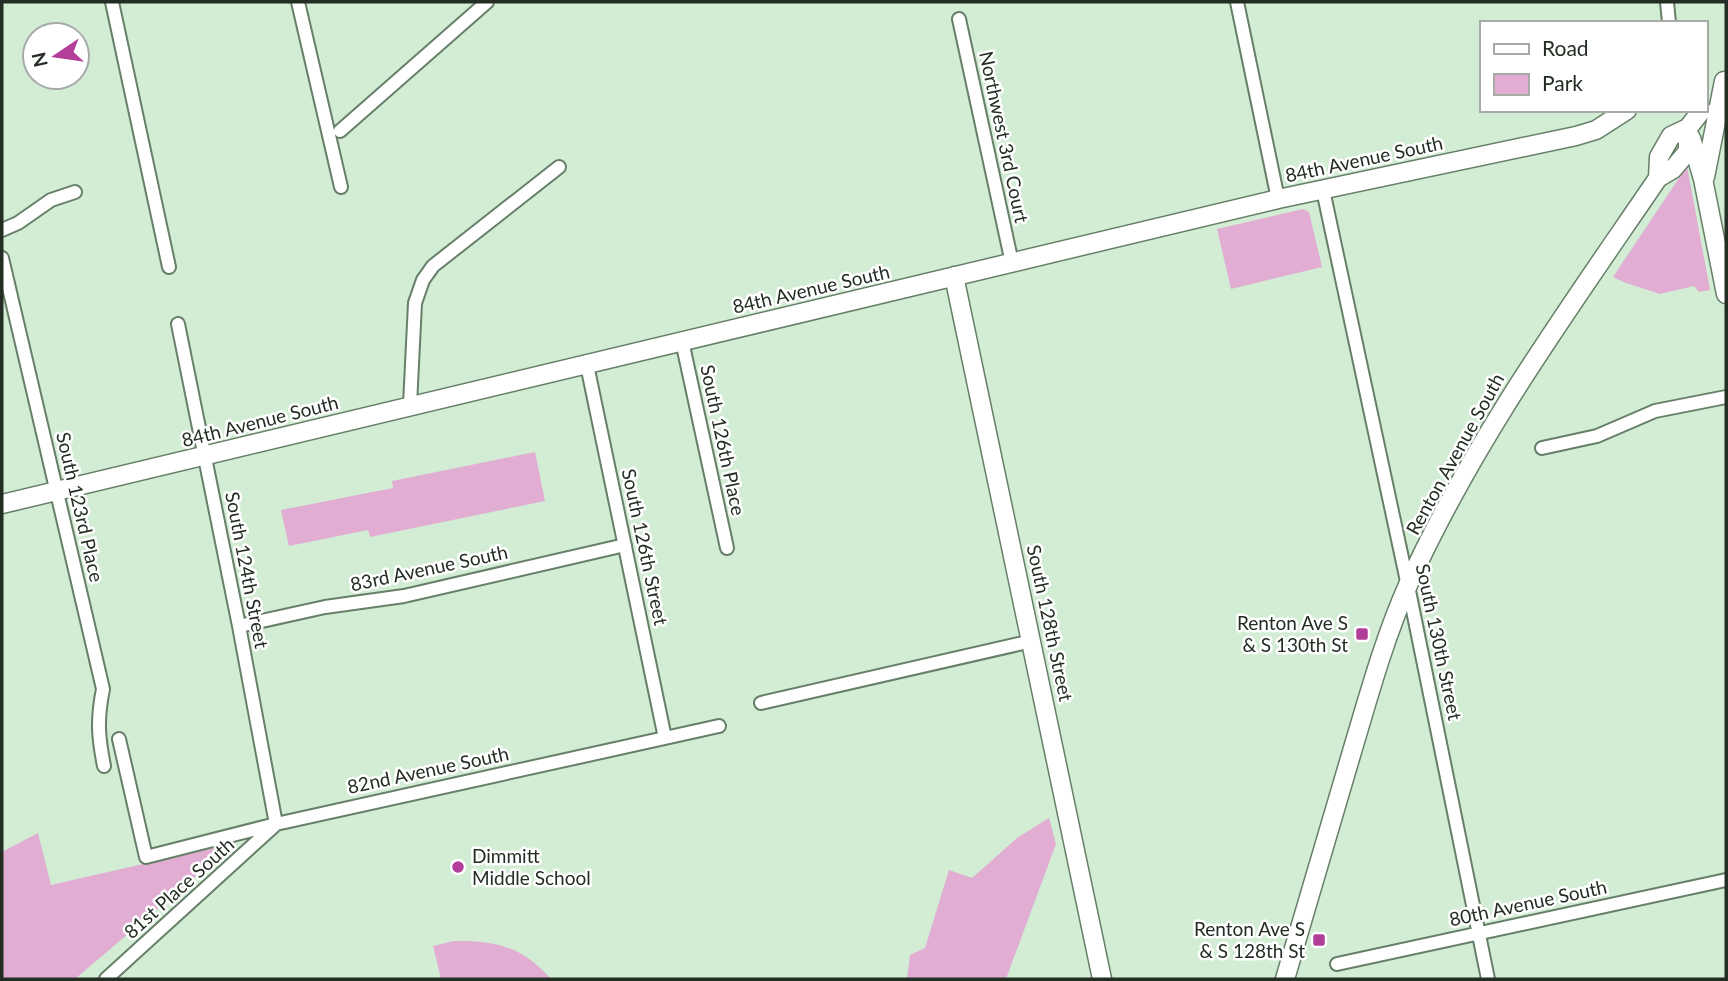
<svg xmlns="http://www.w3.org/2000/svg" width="1728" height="981" font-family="Lato,sans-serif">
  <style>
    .green { fill: #e1add3 }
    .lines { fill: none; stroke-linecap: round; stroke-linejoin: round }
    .street-casing { stroke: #677f68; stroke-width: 16 }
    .secondary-casing { stroke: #677f68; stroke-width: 21 }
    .street { stroke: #fff; stroke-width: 12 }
    .secondary { stroke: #fff; stroke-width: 18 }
    .poi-dot { fill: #b13f9a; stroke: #fff; stroke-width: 2.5 }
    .labels { text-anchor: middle; stroke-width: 5; stroke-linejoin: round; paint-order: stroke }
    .street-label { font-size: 19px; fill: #232d23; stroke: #fff }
    .poi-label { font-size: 19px; fill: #232d23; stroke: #fff; text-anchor: end }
  </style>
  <rect width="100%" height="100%" fill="#d2edd4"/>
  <path class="green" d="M 1687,166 L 1710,290 L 1699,292 L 1694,286 L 1660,294 L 1626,283 L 1613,277 Z
    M 1303,209 L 1309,212 L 1322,267 L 1231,289 L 1217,229 Z
    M 535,452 L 545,501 L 370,537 L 368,530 L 289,546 L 281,510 L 393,488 L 392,481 Z
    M 1049,818 L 1056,844 L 1006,979 L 907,979 L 910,955 L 925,948 L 949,870 L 972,878 L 1017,838 Z
    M 38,833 L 51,885 L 235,843 L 75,979 L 2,979 L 2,852 Z
    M 454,941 C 496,940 523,947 551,979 L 441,979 L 433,946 Z"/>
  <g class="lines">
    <g class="street-casing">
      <path id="street" d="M 112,2 L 169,267
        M 298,2 L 341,187
        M 1237,2 L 1278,199
        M 1667,2 L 1669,23
        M 959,19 L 1012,263
        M 340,131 L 487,2
        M 1323,190 L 1408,586 L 1488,979
        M 2,230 L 18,223 L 51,200 L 75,192
        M 2,258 L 103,689 C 97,719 98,736 104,766
        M 178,324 L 239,626 L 276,824
        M 682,341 L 727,548
        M 587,365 L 665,738
        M 410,405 L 415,303 L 423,280 L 433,266 L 559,167
        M 1542,448 L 1597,436 L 1655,411 L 1726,397
        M 239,626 L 325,607 L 404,596 L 625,545
        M 761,703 L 1032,641
        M 119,739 L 146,857 L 276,824 L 719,726
        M 1337,964 L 1726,880
        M 106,979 L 274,826"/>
    </g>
    <g class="secondary-casing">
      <path id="secondary" d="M 1691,138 L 1703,179 L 1726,294
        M 1705,177 L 1724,81
        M 1658,178 L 1659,157 L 1671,136 L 1688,128 L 1702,110
        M 954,276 L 1102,979
        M 2,504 L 1278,199 L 1576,136 L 1596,130 L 1627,110
        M 1285,979 C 1307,905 1329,830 1351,755 C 1368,698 1384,639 1408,585 C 1474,439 1568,310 1658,178 L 1673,169 L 1688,151 L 1688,128"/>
    </g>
    <use href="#street" class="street"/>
    <use href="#secondary" class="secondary"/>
  </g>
  <g class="poi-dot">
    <rect x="1355" y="627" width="14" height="14" rx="3.5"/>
    <circle cx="458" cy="867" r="7"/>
    <rect x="1312" y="933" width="14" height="14" rx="3.5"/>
  </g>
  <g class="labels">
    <g class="street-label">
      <text transform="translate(1004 137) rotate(78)" y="7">Northwest 3rd Court</text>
      <text transform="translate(1364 159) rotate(-12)" y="7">84th Avenue South</text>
      <text transform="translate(811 289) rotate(-13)" y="7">84th Avenue South</text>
      <text transform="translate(260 421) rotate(-14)" y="7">84th Avenue South</text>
      <text transform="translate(723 440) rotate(78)" y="7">South 126th Place</text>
      <text transform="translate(1455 454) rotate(-61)" y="7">Renton Avenue South</text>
      <text transform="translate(80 507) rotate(77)" y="7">South 123rd Place</text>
      <text transform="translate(645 547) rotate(78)" y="7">South 126th Street</text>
      <text transform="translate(429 568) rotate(-12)" y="7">83rd Avenue South</text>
      <text transform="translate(247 570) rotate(79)" y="7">South 124th Street</text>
      <text transform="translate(1050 623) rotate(78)" y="7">South 128th Street</text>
      <text transform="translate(1439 642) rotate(78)" y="7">South 130th Street</text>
      <text transform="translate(428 770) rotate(-12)" y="7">82nd Avenue South</text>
      <text transform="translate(179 888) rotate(-42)" y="7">81st Place South</text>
      <text transform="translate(1528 903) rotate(-12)" y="7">80th Avenue South</text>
    </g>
    <g class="poi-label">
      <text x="1348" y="630">Renton Ave S<tspan x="1348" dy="22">&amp; S 130th St</tspan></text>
      <text x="472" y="863" text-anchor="start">Dimmitt<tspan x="472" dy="22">Middle School</tspan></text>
      <text x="1305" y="936">Renton Ave S<tspan x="1305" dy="22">&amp; S 128th St</tspan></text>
    </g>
  </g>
  <rect width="1728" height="981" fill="none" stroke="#232d23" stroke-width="7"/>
  <rect x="1480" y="21" width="228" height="91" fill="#ffffff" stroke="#a7aba7" stroke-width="2"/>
  <rect x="1494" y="44" width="35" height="10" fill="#ffffff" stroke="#a7aba7" stroke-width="2"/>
  <text x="1542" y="56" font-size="21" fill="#232d23">Road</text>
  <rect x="1494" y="74" width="35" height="21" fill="#e1add3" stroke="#a7aba7" stroke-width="2"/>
  <text x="1542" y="91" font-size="21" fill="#232d23">Park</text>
  <g transform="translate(56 56) rotate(257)"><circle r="33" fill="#ffffff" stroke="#a7aba7" stroke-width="2"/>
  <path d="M0-5L12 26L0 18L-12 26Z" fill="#b13f9a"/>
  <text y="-10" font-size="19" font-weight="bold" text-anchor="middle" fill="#232d23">N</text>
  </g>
</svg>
